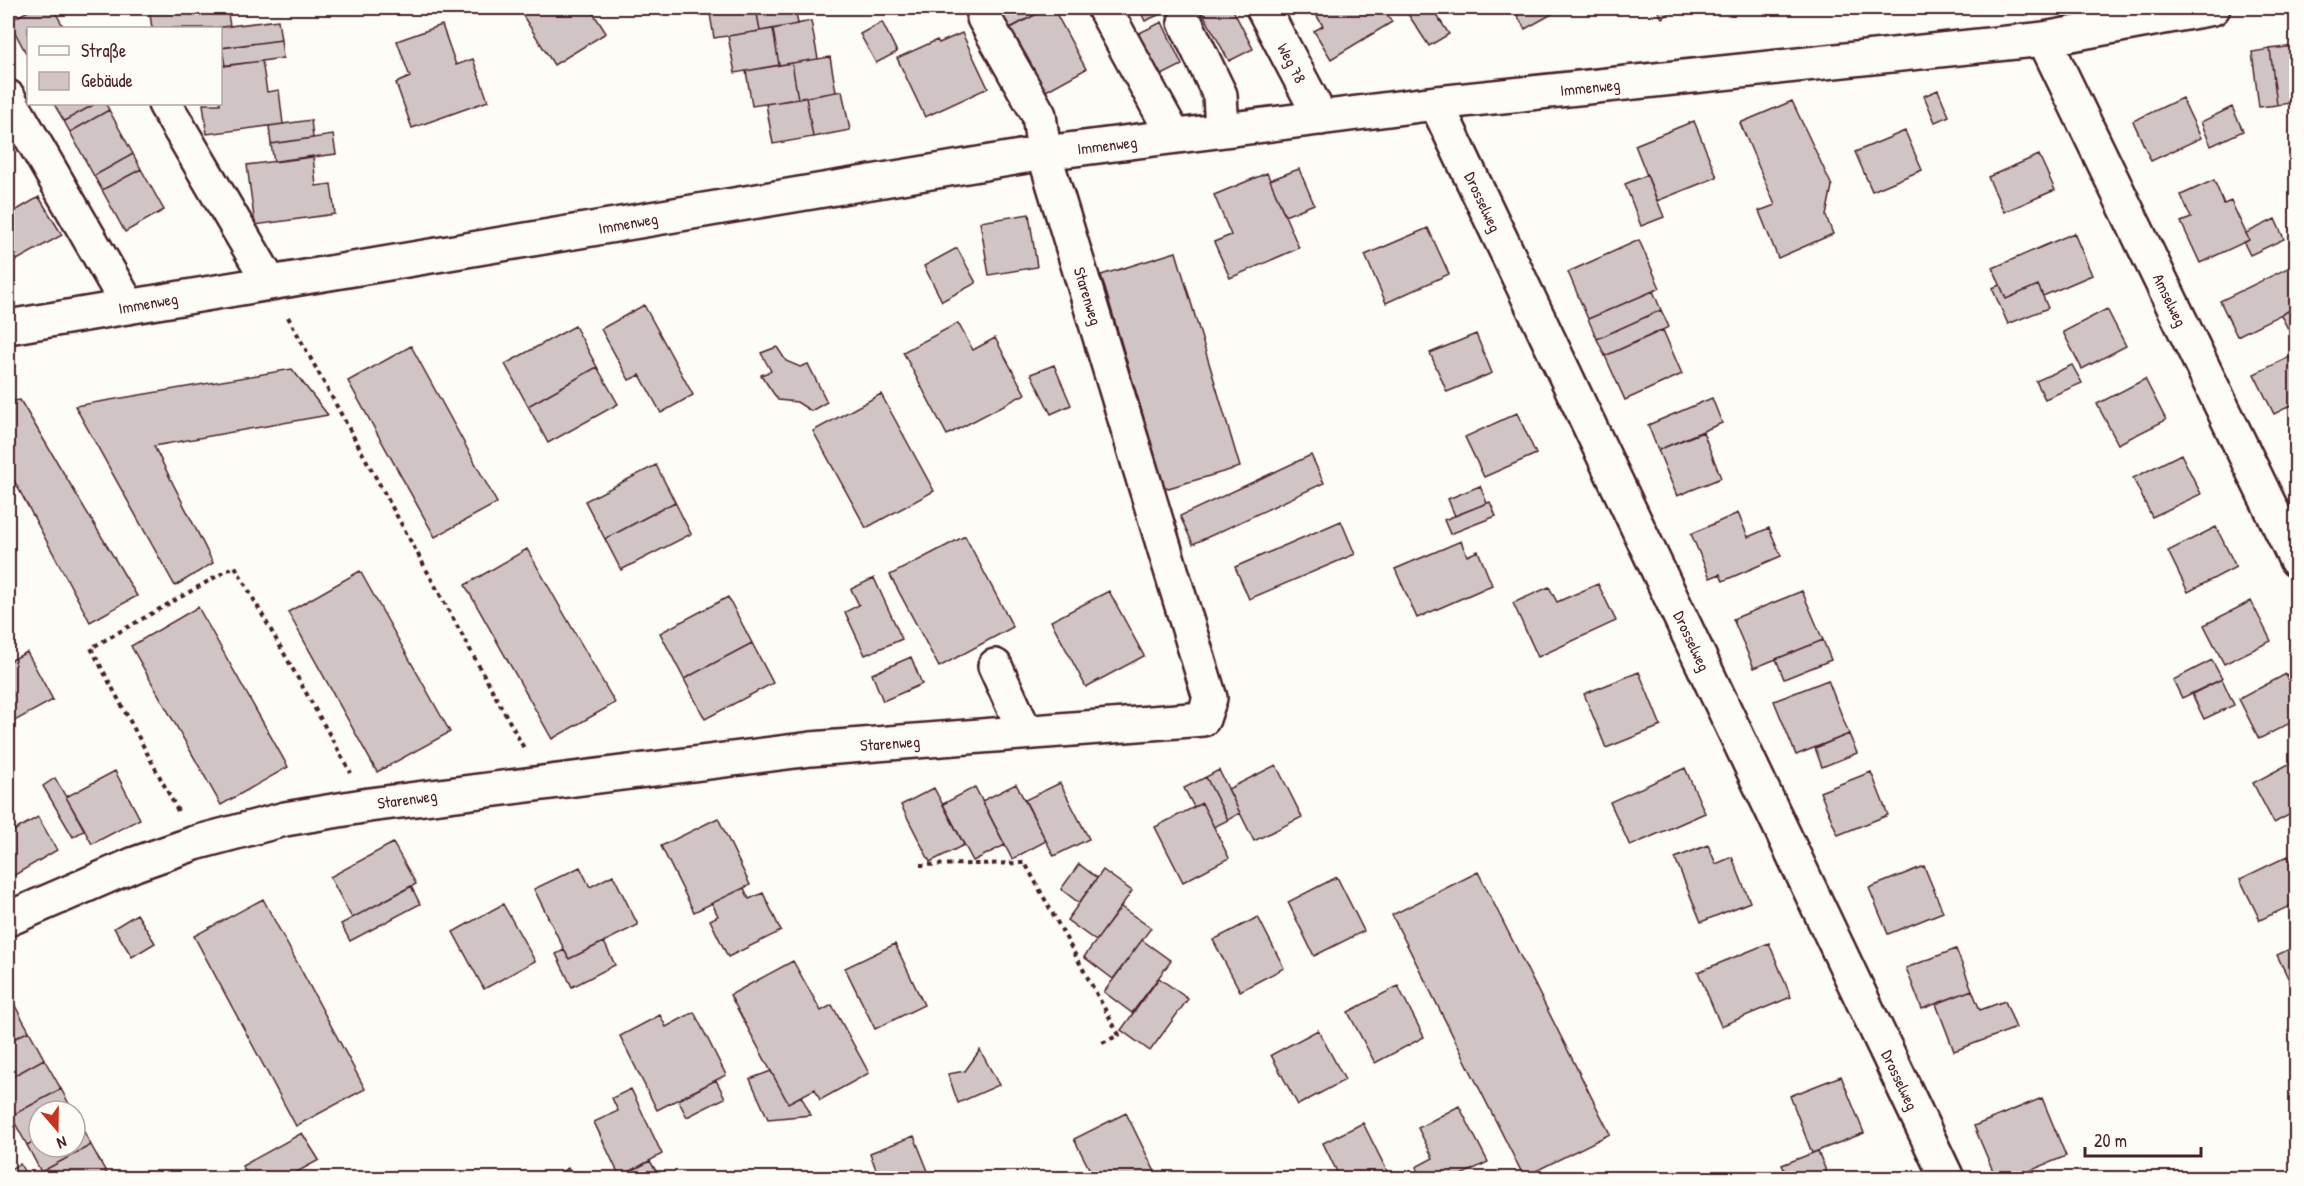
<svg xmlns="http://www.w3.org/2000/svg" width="2304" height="1186" font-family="'Patrick Hand',sans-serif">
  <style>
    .building { fill: #d0c5c4; stroke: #4a1f2b; stroke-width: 1.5 }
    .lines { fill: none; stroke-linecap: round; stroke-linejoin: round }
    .minor-casing { stroke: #4a1f2b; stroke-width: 38 }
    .path { stroke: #4a1f2b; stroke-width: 4; stroke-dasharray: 4.5 4.5; stroke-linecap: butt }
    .minor { stroke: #fdfcf7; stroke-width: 33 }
    .labels { text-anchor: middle; stroke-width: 4.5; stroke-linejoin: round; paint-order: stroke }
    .street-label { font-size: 16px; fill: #4a1f2b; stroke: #fdfcf7 }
  </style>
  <rect width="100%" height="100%" fill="#fdfcf7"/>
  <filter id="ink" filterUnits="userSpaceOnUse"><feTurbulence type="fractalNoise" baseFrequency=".0167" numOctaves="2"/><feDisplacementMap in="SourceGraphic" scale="12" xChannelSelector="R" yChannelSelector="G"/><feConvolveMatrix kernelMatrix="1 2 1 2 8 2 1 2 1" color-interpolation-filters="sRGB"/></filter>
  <g filter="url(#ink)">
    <path class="building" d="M 34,8 L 53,8 L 64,28 L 28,28 L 28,57 L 9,21 Z
      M 149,8 L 227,8 L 230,26 L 214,28 L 152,28 Z
      M 518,8 L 590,8 L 606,33 L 554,65 Z
      M 709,8 L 756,8 L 760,31 L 714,38 Z
      M 756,8 L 795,8 L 798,24 L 760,31 Z
      M 987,8 L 1048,8 L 1000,33 Z
      M 1048,8 L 1053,8 L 1086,69 L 1028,101 L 994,37 Z
      M 1139,8 L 1174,8 L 1145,21 Z
      M 1200,8 L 1232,8 L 1253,49 L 1229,61 Z
      M 1312,8 L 1383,8 L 1392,22 L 1331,59 L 1314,31 L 1323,26 Z
      M 1412,8 L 1432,8 L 1449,34 L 1429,46 L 1406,11 Z
      M 1513,8 L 1563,8 L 1525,29 Z
      M 1656,8 L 1679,8 L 1662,18 Z
      M 278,20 L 281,40 L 220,48 L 220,28 L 214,28 Z
      M 811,21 L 818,59 L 779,65 L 773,29 Z
      M 882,22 L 897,52 L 876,63 L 860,34 Z
      M 1162,22 L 1182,65 L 1152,80 L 1131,37 Z
      M 442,25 L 456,65 L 473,59 L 488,101 L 412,128 L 396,83 L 410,77 L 397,41 Z
      M 773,29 L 779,65 L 735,73 L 728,36 Z
      M 962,33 L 988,88 L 925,117 L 897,58 L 937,40 L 939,43 Z
      M 281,40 L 283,58 L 225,66 L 222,48 Z
      M 2296,46 L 2296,102 L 2277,105 L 2270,49 Z
      M 2270,49 L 2277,105 L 2259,107 L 2252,52 Z
      M 830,57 L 836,92 L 798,99 L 792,63 Z
      M 262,61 L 267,92 L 279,90 L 283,124 L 207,134 L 203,104 L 220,104 L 220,66 Z
      M 792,63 L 798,99 L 752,106 L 746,71 Z
      M 1938,90 L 1949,116 L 1935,122 L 1924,96 Z
      M 842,91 L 850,130 L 813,137 L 806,97 Z
      M 806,97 L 813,137 L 773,144 L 766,104 Z
      M 2182,98 L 2201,138 L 2151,161 L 2133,121 Z
      M 1792,101 L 1832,186 L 1826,216 L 1833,234 L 1778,258 L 1759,211 L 1775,205 L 1740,123 Z
      M 54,104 L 95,104 L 64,121 Z
      M 95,104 L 106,104 L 109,110 L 70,132 L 64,121 Z
      M 2232,107 L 2243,131 L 2211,146 L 2201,122 Z
      M 109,110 L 133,154 L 94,176 L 70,132 Z
      M 311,120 L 313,138 L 271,144 L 269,126 Z
      M 1694,121 L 1717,177 L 1657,201 L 1635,145 Z
      M 1905,131 L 1922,170 L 1872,191 L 1855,152 Z
      M 333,135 L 336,154 L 274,162 L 271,144 Z
      M 133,154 L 141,169 L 102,190 L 94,176 Z
      M 2039,155 L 2055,190 L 2004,212 L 1988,177 Z
      M 313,156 L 316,186 L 331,184 L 335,214 L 255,225 L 247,165 Z
      M 141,169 L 164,210 L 125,232 L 102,190 Z
      M 1299,169 L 1314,204 L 1285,216 L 1270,180 Z
      M 1267,173 L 1299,248 L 1230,278 L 1214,242 L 1231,235 L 1214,195 Z
      M 1647,175 L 1664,217 L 1641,226 L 1625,184 Z
      M 2214,180 L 2224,204 L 2231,201 L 2249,240 L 2200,263 L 2181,222 L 2191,218 L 2181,195 Z
      M 39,197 L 62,235 L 8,265 L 8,215 Z
      M 1029,214 L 1037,267 L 989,275 L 980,222 Z
      M 2275,219 L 2284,239 L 2250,255 L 2244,243 L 2249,240 L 2246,233 Z
      M 1428,228 L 1449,274 L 1386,303 L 1365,255 Z
      M 2074,233 L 2092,275 L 2043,296 L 2038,285 L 2006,299 L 1993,268 Z
      M 1639,240 L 1660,288 L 1588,319 L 1568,272 Z
      M 957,248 L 976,283 L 942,301 L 924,266 Z
      M 1176,252 L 1240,467 L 1165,489 L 1101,275 Z
      M 2296,264 L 2296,307 L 2237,336 L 2220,301 Z
      M 2000,285 L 2006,299 L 2038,285 L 2048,308 L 2008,324 L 1992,288 Z
      M 1653,291 L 1661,310 L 1597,339 L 1588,319 Z
      M 644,305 L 693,395 L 661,413 L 640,375 L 629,380 L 601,329 Z
      M 2296,307 L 2296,325 L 2288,329 L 2281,315 Z
      M 2107,309 L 2126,346 L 2082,369 L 2063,332 Z
      M 1661,310 L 1669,327 L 1605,356 L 1597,339 Z
      M 958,323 L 973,350 L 995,338 L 1025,394 L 947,435 L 903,352 Z
      M 575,326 L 597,367 L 528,406 L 505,364 Z
      M 1663,330 L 1682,374 L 1625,400 L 1605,356 Z
      M 1476,334 L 1492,373 L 1447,392 L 1430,353 Z
      M 411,346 L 497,503 L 435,537 L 348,381 Z
      M 777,347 L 786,361 L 800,367 L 808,364 L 827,402 L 811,411 L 797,402 L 778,400 L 761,375 L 771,371 L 761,353 Z
      M 2296,354 L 2296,403 L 2274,414 L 2254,374 Z
      M 1054,365 L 1071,405 L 1051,414 L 1031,374 Z
      M 2072,365 L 2082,383 L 2045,399 L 2036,381 Z
      M 597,367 L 618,404 L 548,443 L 528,406 Z
      M 292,369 L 328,415 L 154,446 L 213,563 L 175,586 L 75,406 Z
      M 2145,379 L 2166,420 L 2118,444 L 2097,404 Z
      M 881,394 L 934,491 L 866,528 L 813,431 Z
      M 1712,398 L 1722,423 L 1658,450 L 1648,425 Z
      M 20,400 L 137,596 L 90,622 L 8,469 L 8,402 Z
      M 1517,413 L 1536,454 L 1484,477 L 1465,437 Z
      M 1703,432 L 1721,478 L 1677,496 L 1658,450 Z
      M 2296,445 L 2296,461 L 2290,448 Z
      M 2181,454 L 2201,494 L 2152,517 L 2133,478 Z
      M 1311,455 L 1324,483 L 1193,544 L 1180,516 Z
      M 656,465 L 675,502 L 605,539 L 585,501 Z
      M 1480,486 L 1487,503 L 1455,516 L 1448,499 Z
      M 675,502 L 691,534 L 621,570 L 605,539 Z
      M 1490,502 L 1496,516 L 1450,534 L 1444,520 Z
      M 1738,513 L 1748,537 L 1769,528 L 1781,556 L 1723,581 L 1720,574 L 1710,578 L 1691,534 Z
      M 1341,521 L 1355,554 L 1249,599 L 1235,567 Z
      M 2216,527 L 2236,567 L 2188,592 L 2168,551 Z
      M 965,536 L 1013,627 L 939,667 L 890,575 Z
      M 1461,541 L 1467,556 L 1478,551 L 1492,585 L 1417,618 L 1395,569 Z
      M 527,549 L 615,703 L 552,739 L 465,585 Z
      M 360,571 L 450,732 L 377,772 L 288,612 Z
      M 874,578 L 902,639 L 865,655 L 845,612 L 859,605 L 851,589 Z
      M 1598,584 L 1616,621 L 1538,657 L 1513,603 L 1549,587 L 1557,602 Z
      M 1109,591 L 1144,656 L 1086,687 L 1051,621 Z
      M 1802,591 L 1823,640 L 1754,668 L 1733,619 Z
      M 728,597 L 752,643 L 684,679 L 660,633 Z
      M 2251,601 L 2271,641 L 2224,664 L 2204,625 Z
      M 198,607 L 288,767 L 221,805 L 131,646 Z
      M 1823,640 L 1831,660 L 1784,679 L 1776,659 Z
      M 752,643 L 773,683 L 705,719 L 684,679 Z
      M 27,652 L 53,700 L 9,724 L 8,720 L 8,662 Z
      M 911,657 L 922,684 L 883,701 L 872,674 Z
      M 2212,660 L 2222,679 L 2182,698 L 2173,680 Z
      M 1639,672 L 1661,726 L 1606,748 L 1584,694 Z
      M 2286,674 L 2296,695 L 2296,720 L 2259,739 L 2239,699 Z
      M 2222,679 L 2234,705 L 2204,719 L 2192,694 Z
      M 1828,680 L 1849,734 L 1796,755 L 1774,701 Z
      M 1849,734 L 1857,753 L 1822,767 L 1815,748 Z
      M 2296,760 L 2296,811 L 2274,823 L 2253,783 Z
      M 1276,765 L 1302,817 L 1254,841 L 1228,789 Z
      M 1685,768 L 1705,813 L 1630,846 L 1610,802 Z
      M 1219,770 L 1240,813 L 1228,820 L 1206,777 Z
      M 115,771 L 140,819 L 92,844 L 66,797 Z
      M 1871,772 L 1888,815 L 1838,835 L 1820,792 Z
      M 1206,777 L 1228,820 L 1214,827 L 1202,803 L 1194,807 L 1184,788 Z
      M 55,778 L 85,830 L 73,837 L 43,786 Z
      M 1060,783 L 1089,839 L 1054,856 L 1025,800 Z
      M 1016,784 L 1046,841 L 1012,859 L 982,801 Z
      M 975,787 L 1005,845 L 973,861 L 943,804 Z
      M 934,788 L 964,845 L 930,862 L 901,805 Z
      M 1202,803 L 1229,858 L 1183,882 L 1155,827 Z
      M 38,817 L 57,850 L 8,879 L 8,834 Z
      M 718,818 L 750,885 L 694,912 L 661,846 Z
      M 393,843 L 416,884 L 352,918 L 330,877 Z
      M 1708,845 L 1716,864 L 1732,857 L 1750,902 L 1701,922 L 1675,858 Z
      M 2288,856 L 2296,875 L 2296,903 L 2260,920 L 2240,879 Z
      M 1079,864 L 1097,878 L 1079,903 L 1061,889 Z
      M 1924,866 L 1943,912 L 1888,934 L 1869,888 Z
      M 580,867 L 590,887 L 613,875 L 638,925 L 569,959 L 534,889 Z
      M 1103,870 L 1132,891 L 1096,941 L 1067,920 Z
      M 1478,872 L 1610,1134 L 1524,1177 L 1392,915 Z
      M 1337,877 L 1364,931 L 1314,956 L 1288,902 Z
      M 411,886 L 420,904 L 350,941 L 341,924 Z
      M 744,888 L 749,899 L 763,893 L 781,931 L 728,957 L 710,920 L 718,916 L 712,903 Z
      M 263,899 L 365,1089 L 296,1126 L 194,936 Z
      M 503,904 L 535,961 L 484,989 L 453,932 Z
      M 1121,907 L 1151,928 L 1113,979 L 1084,957 Z
      M 137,914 L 155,943 L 132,957 L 114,928 Z
      M 1258,917 L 1284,968 L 1240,991 L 1213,940 Z
      M 1142,940 L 1171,961 L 1132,1013 L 1104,992 Z
      M 604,942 L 615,965 L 572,987 L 556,954 L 564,950 L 569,959 Z
      M 1769,943 L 1791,997 L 1721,1026 L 1698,972 Z
      M 895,944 L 924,1005 L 875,1029 L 845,968 Z
      M 2296,946 L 2296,991 L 2295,992 L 2277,955 Z
      M 1956,949 L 1972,990 L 1922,1009 L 1906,968 Z
      M 793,961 L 821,1011 L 832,1005 L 869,1073 L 820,1100 L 815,1089 L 788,1103 L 730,995 Z
      M 1159,978 L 1188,999 L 1150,1051 L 1121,1030 Z
      M 1398,986 L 1424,1037 L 1375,1063 L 1348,1012 Z
      M 1972,990 L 1980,1010 L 2005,1001 L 2016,1028 L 1954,1051 L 1936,1004 Z
      M 8,992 L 14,1004 L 8,1008 Z
      M 14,1004 L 29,1031 L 8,1042 L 8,1008 Z
      M 694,1012 L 726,1075 L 657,1110 L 620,1036 L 660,1015 L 666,1027 Z
      M 1318,1030 L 1345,1080 L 1298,1105 L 1271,1055 Z
      M 29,1031 L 44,1059 L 8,1079 L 8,1042 Z
      M 980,1050 L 999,1085 L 958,1103 L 948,1074 L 965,1071 Z
      M 44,1059 L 61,1089 L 11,1116 L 8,1110 L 8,1079 Z
      M 771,1071 L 788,1103 L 801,1096 L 811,1115 L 768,1119 L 750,1079 Z
      M 1841,1076 L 1864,1133 L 1812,1153 L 1790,1096 Z
      M 716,1080 L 725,1098 L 687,1117 L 678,1100 Z
      M 61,1089 L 73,1111 L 39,1111 L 39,1139 L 27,1145 L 11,1116 Z
      M 631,1089 L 662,1154 L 620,1177 L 594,1122 L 618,1111 L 612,1098 Z
      M 2042,1098 L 2066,1156 L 2012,1178 L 1996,1178 L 1974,1126 Z
      M 1459,1106 L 1488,1162 L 1455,1178 L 1421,1178 L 1416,1167 L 1433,1158 L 1418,1128 Z
      M 1126,1113 L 1158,1178 L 1094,1178 L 1074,1139 Z
      M 75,1119 L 77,1119 L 91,1145 L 41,1172 L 27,1145 L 39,1139 L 39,1147 L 75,1147 Z
      M 1363,1123 L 1388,1173 L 1378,1178 L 1340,1178 L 1323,1143 Z
      M 302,1133 L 319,1160 L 286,1178 L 250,1178 L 242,1166 Z
      M 914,1136 L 928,1171 L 908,1178 L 879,1178 L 870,1153 Z
      M 91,1145 L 107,1174 L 99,1178 L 45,1178 L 41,1172 Z
      M 1818,1151 L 1828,1176 L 1821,1178 L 1788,1178 L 1782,1165 Z
      M 650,1161 L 660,1178 L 616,1178 L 620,1177 Z
      M 20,1164 L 28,1178 L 8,1178 L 8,1170 Z
      M 568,1168 L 573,1178 L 549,1178 Z"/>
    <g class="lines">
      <g class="minor-casing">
        <path id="minor" d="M 1104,8 L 1174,136
          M 1263,8 L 1321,118
          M 1185,22 L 1220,95 L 1222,130
          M 2044,39 L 2296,560
          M 8,97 L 129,307
          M 1436,103 L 1947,1178
          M 165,104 L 270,283
          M 8,327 L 1044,153 L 1436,103 L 2044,39 L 2213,8
          M 995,666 L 1025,732
          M 8,919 L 135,864 L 195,843 L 285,819 L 369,805 L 811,749 L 1203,719 L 1210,698 L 1044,153 L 1039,115 L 984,18"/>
      </g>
      <path class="path" d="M 2249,10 L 2296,9
        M 288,317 L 525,750
        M 178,811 L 91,648 L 235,566 L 351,773
        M 920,865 L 1025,863 L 1119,1035 L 1100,1044"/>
      <use href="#minor" class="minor"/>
    </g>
  </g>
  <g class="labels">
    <g class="street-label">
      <text transform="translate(1292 63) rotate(62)" y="6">Weg 78</text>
      <text transform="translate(1590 87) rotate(-6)" y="6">Immenweg</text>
      <text transform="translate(1107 145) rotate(-7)" y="6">Immenweg</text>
      <text transform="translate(1483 202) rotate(65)" y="6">Drosselweg</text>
      <text transform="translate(628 223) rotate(-10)" y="6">Immenweg</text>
      <text transform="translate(1088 296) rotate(73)" y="6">Starenweg</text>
      <text transform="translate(2170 300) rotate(64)" y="6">Amselweg</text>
      <text transform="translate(148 303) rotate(-10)" y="6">Immenweg</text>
      <text transform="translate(1692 641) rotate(65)" y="6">Drosselweg</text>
      <text transform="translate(890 743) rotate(-4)" y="6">Starenweg</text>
      <text transform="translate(407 799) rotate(-8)" y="6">Starenweg</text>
      <text transform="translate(1900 1080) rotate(65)" y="6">Drosselweg</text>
    </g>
  </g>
  <rect width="2304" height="1186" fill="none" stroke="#fdfcf7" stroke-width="30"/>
  <rect x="15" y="15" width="2274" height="1156" fill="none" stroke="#4a1f2b" stroke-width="2" filter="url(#ink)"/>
  <rect x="27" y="27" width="195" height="78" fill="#fdfcf7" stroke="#b5a4a5" stroke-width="1.5"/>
  <rect x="39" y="46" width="30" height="9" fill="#fdfcf7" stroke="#b5a4a5" stroke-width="1.5"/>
  <text x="81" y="57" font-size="18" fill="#4a1f2b">Straße</text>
  <rect x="39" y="72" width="30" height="18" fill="#d0c5c4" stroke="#b5a4a5" stroke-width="1.5"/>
  <text x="81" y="87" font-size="18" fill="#4a1f2b">Gebäude</text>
  <g transform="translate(57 1129) rotate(160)"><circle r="28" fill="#fdfcf7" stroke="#b5a4a5" stroke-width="1.5"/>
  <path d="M0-4.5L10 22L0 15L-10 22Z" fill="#c8321e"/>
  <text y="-9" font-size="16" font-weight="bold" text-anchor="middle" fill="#4a1f2b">N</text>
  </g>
  <path d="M2085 1147v9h116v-9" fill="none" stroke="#4a1f2b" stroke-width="3"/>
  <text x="2094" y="1147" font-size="18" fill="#4a1f2b" stroke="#fdfcf7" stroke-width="4.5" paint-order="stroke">20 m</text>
</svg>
